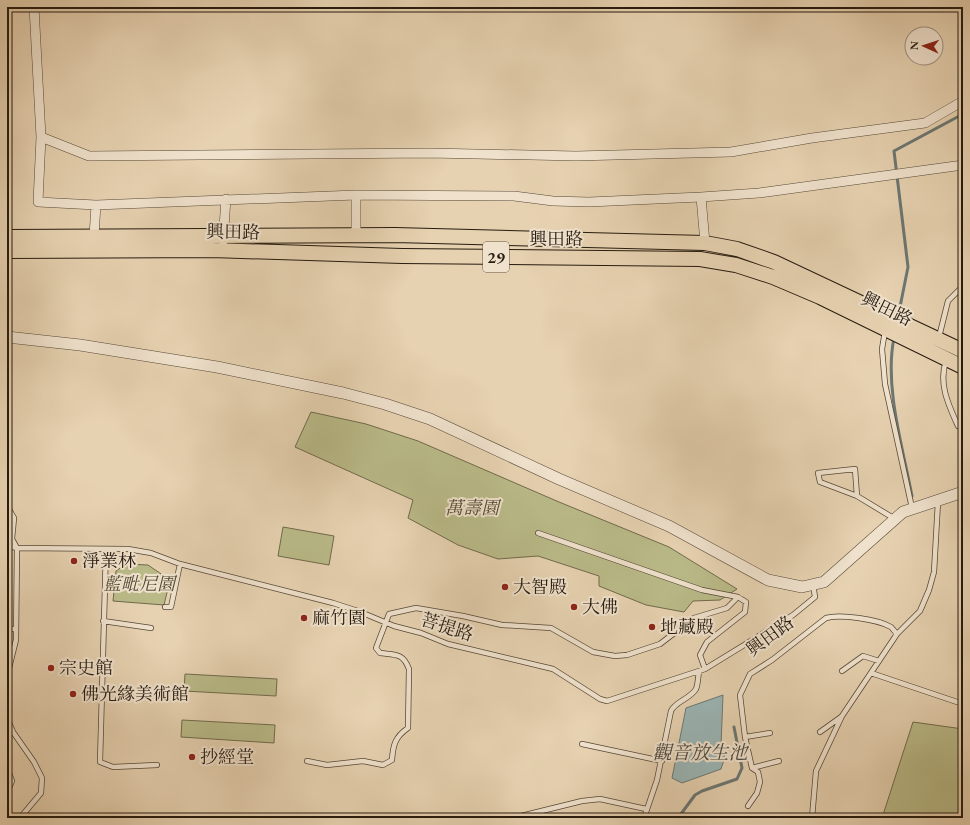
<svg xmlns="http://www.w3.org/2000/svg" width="970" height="825" font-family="'EB Garamond','Noto Serif TC',serif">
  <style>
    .green { fill: #b9ba88; stroke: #706a4c }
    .water { fill: #9ab5b5; stroke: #6c7773 }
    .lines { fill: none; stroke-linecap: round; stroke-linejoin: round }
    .stream { stroke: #6c7773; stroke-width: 3 }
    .service-casing { stroke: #564837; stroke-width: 6 }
    .minor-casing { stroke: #564837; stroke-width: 10 }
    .tertiary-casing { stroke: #564837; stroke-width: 12 }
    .primary-casing { stroke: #261b0f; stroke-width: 16 }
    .service { stroke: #efe1cc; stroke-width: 4.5 }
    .minor { stroke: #efe1cc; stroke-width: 9 }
    .tertiary { stroke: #efe1cc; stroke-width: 11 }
    .primary { stroke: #e6d1b0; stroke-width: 14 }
    .poi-dot { fill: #8f2418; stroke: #efe1cc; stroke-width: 1.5 }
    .labels { text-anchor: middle; stroke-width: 4; stroke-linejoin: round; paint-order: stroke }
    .shield { fill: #efe1cc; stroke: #625648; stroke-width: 1 }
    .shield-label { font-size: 17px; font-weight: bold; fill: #261b0f }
    .street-label { font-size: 18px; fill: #261b0f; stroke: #efe1cc }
    .park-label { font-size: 18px; font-style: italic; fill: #524b33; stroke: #efe1cc }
    .poi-label { font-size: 18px; fill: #261b0f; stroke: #efe1cc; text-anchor: start }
    .water-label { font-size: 19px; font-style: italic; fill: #494941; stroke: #efe1cc }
  </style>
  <rect width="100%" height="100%" fill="#e6d1b0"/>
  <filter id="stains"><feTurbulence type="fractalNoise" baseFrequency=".005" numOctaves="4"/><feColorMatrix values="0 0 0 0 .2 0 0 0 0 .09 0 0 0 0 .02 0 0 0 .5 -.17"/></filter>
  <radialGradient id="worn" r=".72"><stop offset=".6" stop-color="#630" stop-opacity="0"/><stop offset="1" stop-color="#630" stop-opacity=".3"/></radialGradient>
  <path class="green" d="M 311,412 L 366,424 L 418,441 L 559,502 L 669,547 L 737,589 L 720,600 L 693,601 L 684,612 L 646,605 L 599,586 L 599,576 L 538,556 L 498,559 L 458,545 L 408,518 L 413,500 L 295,447 Z
    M 283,527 L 334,536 L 329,565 L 278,556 Z
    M 126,564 L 148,565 L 170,580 L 164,605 L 113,601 L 116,571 Z
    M 185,674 L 277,679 L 276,696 L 184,691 Z
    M 182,720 L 275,725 L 274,743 L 181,737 Z
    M 913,722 L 963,729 L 963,818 L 882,818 Z"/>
  <path class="water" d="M 723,695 L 721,746 L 725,757 L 721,769 L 682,783 L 672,778 L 686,708 Z"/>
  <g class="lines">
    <path class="stream" d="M 898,317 L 908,267 L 894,151 L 963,114
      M 894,338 C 884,386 903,448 912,496
      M 678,818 L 695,795 L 702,791 L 737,779 L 742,768 L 734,727"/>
    <g class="service-casing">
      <path id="service" d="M 885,331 L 882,349 L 885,384 L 912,508
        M 939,337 L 948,301 L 963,286
        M 946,361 C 938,384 949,406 958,426
        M 857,496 L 820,482 L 818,473 L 855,469 L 857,496 L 895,519
        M 7,506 L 14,518 L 12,539 L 17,548 L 16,640 L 7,676
        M 7,532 L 12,539
        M 538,533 L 702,590 L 738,597
        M 8,546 L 17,548 L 128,549 L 151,553 L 180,564 L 333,603 L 358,611 L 394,626 L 421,633 L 448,644 L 553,669 L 600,699 L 607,701 L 705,669 L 793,615 L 815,597 L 813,584
        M 106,549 L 100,762 L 113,767 L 157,765
        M 165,607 L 171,607 L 180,564
        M 103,621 L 151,628
        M 7,629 L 16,629
        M 842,671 L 863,656 L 879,661
        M 871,673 L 963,704
        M 7,718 L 13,732 L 34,762 L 42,778 L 41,793 L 20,818
        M 820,732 L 841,717
        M 745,737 L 770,733
        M 582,744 L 662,761
        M 307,761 L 327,765 L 363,761 L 383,765 L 392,760 C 393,745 395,737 408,728 L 409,669 C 403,653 396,655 380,653 L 376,648 L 389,614 L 416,608 L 463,616 L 502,625 L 551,628 L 593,652 L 615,656 L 627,655 L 660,644 L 694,618 L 727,608 L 738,597 L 746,602 L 745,612 L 707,642 L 700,655 L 705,669
        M 7,768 L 12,781 L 7,792
        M 752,768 L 779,761
        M 748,806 L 757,793 L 760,782 L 758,772 L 752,768 L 745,737 L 740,695 L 750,674 L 772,660 L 826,618 C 840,614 877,619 891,627 C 893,629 895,632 897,634
        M 513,818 L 582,801 L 600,799 L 646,809
        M 644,818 L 657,780 L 671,711 C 676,701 690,699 696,689 C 698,684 698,677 699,672
        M 812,818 L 816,771 L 842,716 L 897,634 L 920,611 L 929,590 L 934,572 L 938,502"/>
    </g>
    <g class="minor-casing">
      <path id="minor" d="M 34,7 L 41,137 L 38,202 L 96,205 L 94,236
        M 41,137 L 89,156 L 430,153 L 576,156 L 731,152 L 812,138 L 925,123 L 963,101
        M 356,195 L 356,236
        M 701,197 L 705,243
        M 96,205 L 356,195 L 514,196 L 553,201 L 589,202 L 701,197 L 759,193 L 963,165
        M 223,241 L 226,199"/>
    </g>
    <g class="tertiary-casing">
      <path id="tertiary" d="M 7,337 L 80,345 L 217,367 L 343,393 L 385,404 L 430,419 L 559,479 L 669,526 L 768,580 L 802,587 L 824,582 L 903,512 L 963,492"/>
    </g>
    <g class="primary-casing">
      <path id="primary" d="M 7,237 L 395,235 L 705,243 L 737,249 L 774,262 L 963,351
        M 7,251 L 212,250 L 402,256 L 700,259 L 736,265 L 773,277 L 820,297 L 963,367"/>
    </g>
    <use href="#service" class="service"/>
    <use href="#minor" class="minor"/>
    <use href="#tertiary" class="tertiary"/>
    <use href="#primary" class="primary"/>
  </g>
  <g class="poi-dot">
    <circle cx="74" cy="561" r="4"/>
    <circle cx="505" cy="587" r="4"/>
    <circle cx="574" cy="607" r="4"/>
    <circle cx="304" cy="618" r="4"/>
    <circle cx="652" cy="627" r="4"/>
    <circle cx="51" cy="668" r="4"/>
    <circle cx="73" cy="694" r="4"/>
    <circle cx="192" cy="757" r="4"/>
  </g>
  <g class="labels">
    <rect class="shield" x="483" y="242" width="26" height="30" rx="3"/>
    <g class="shield-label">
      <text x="496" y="263">29</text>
    </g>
    <g class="street-label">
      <text transform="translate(233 232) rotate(1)" y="6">興田路</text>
      <text x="556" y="245">興田路</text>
      <text transform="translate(887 309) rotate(26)" y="6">興田路</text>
      <text transform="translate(447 627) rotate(18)" y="6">菩提路</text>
      <text transform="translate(770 636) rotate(-37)" y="6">興田路</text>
    </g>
    <g class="park-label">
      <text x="472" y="514">萬壽園</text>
      <text x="139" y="590">藍毗尼園</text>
    </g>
    <g class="poi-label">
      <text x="82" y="567">淨業林</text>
      <text x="513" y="593">大智殿</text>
      <text x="582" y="613">大佛</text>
      <text x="312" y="624">麻竹園</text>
      <text x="660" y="633">地藏殿</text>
      <text x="59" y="674">宗史館</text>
      <text x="81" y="700">佛光緣美術館</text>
      <text x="200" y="763">抄經堂</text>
    </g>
    <g class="water-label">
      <text x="700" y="759">觀音放生池</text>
    </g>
  </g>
  <rect width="970" height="825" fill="none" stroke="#e6d1b0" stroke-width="24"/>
  <rect x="8" y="8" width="954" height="809" fill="none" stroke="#261b0f" stroke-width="2"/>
  <rect x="12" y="12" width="946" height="801" fill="none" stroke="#261b0f"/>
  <g transform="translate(924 46) rotate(273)"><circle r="19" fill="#efe1cc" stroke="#9f9280"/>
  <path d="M0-3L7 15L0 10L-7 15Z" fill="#8f2418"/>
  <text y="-6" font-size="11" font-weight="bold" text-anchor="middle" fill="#261b0f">N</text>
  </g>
  <rect width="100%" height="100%" filter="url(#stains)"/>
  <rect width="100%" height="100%" fill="url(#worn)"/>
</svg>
